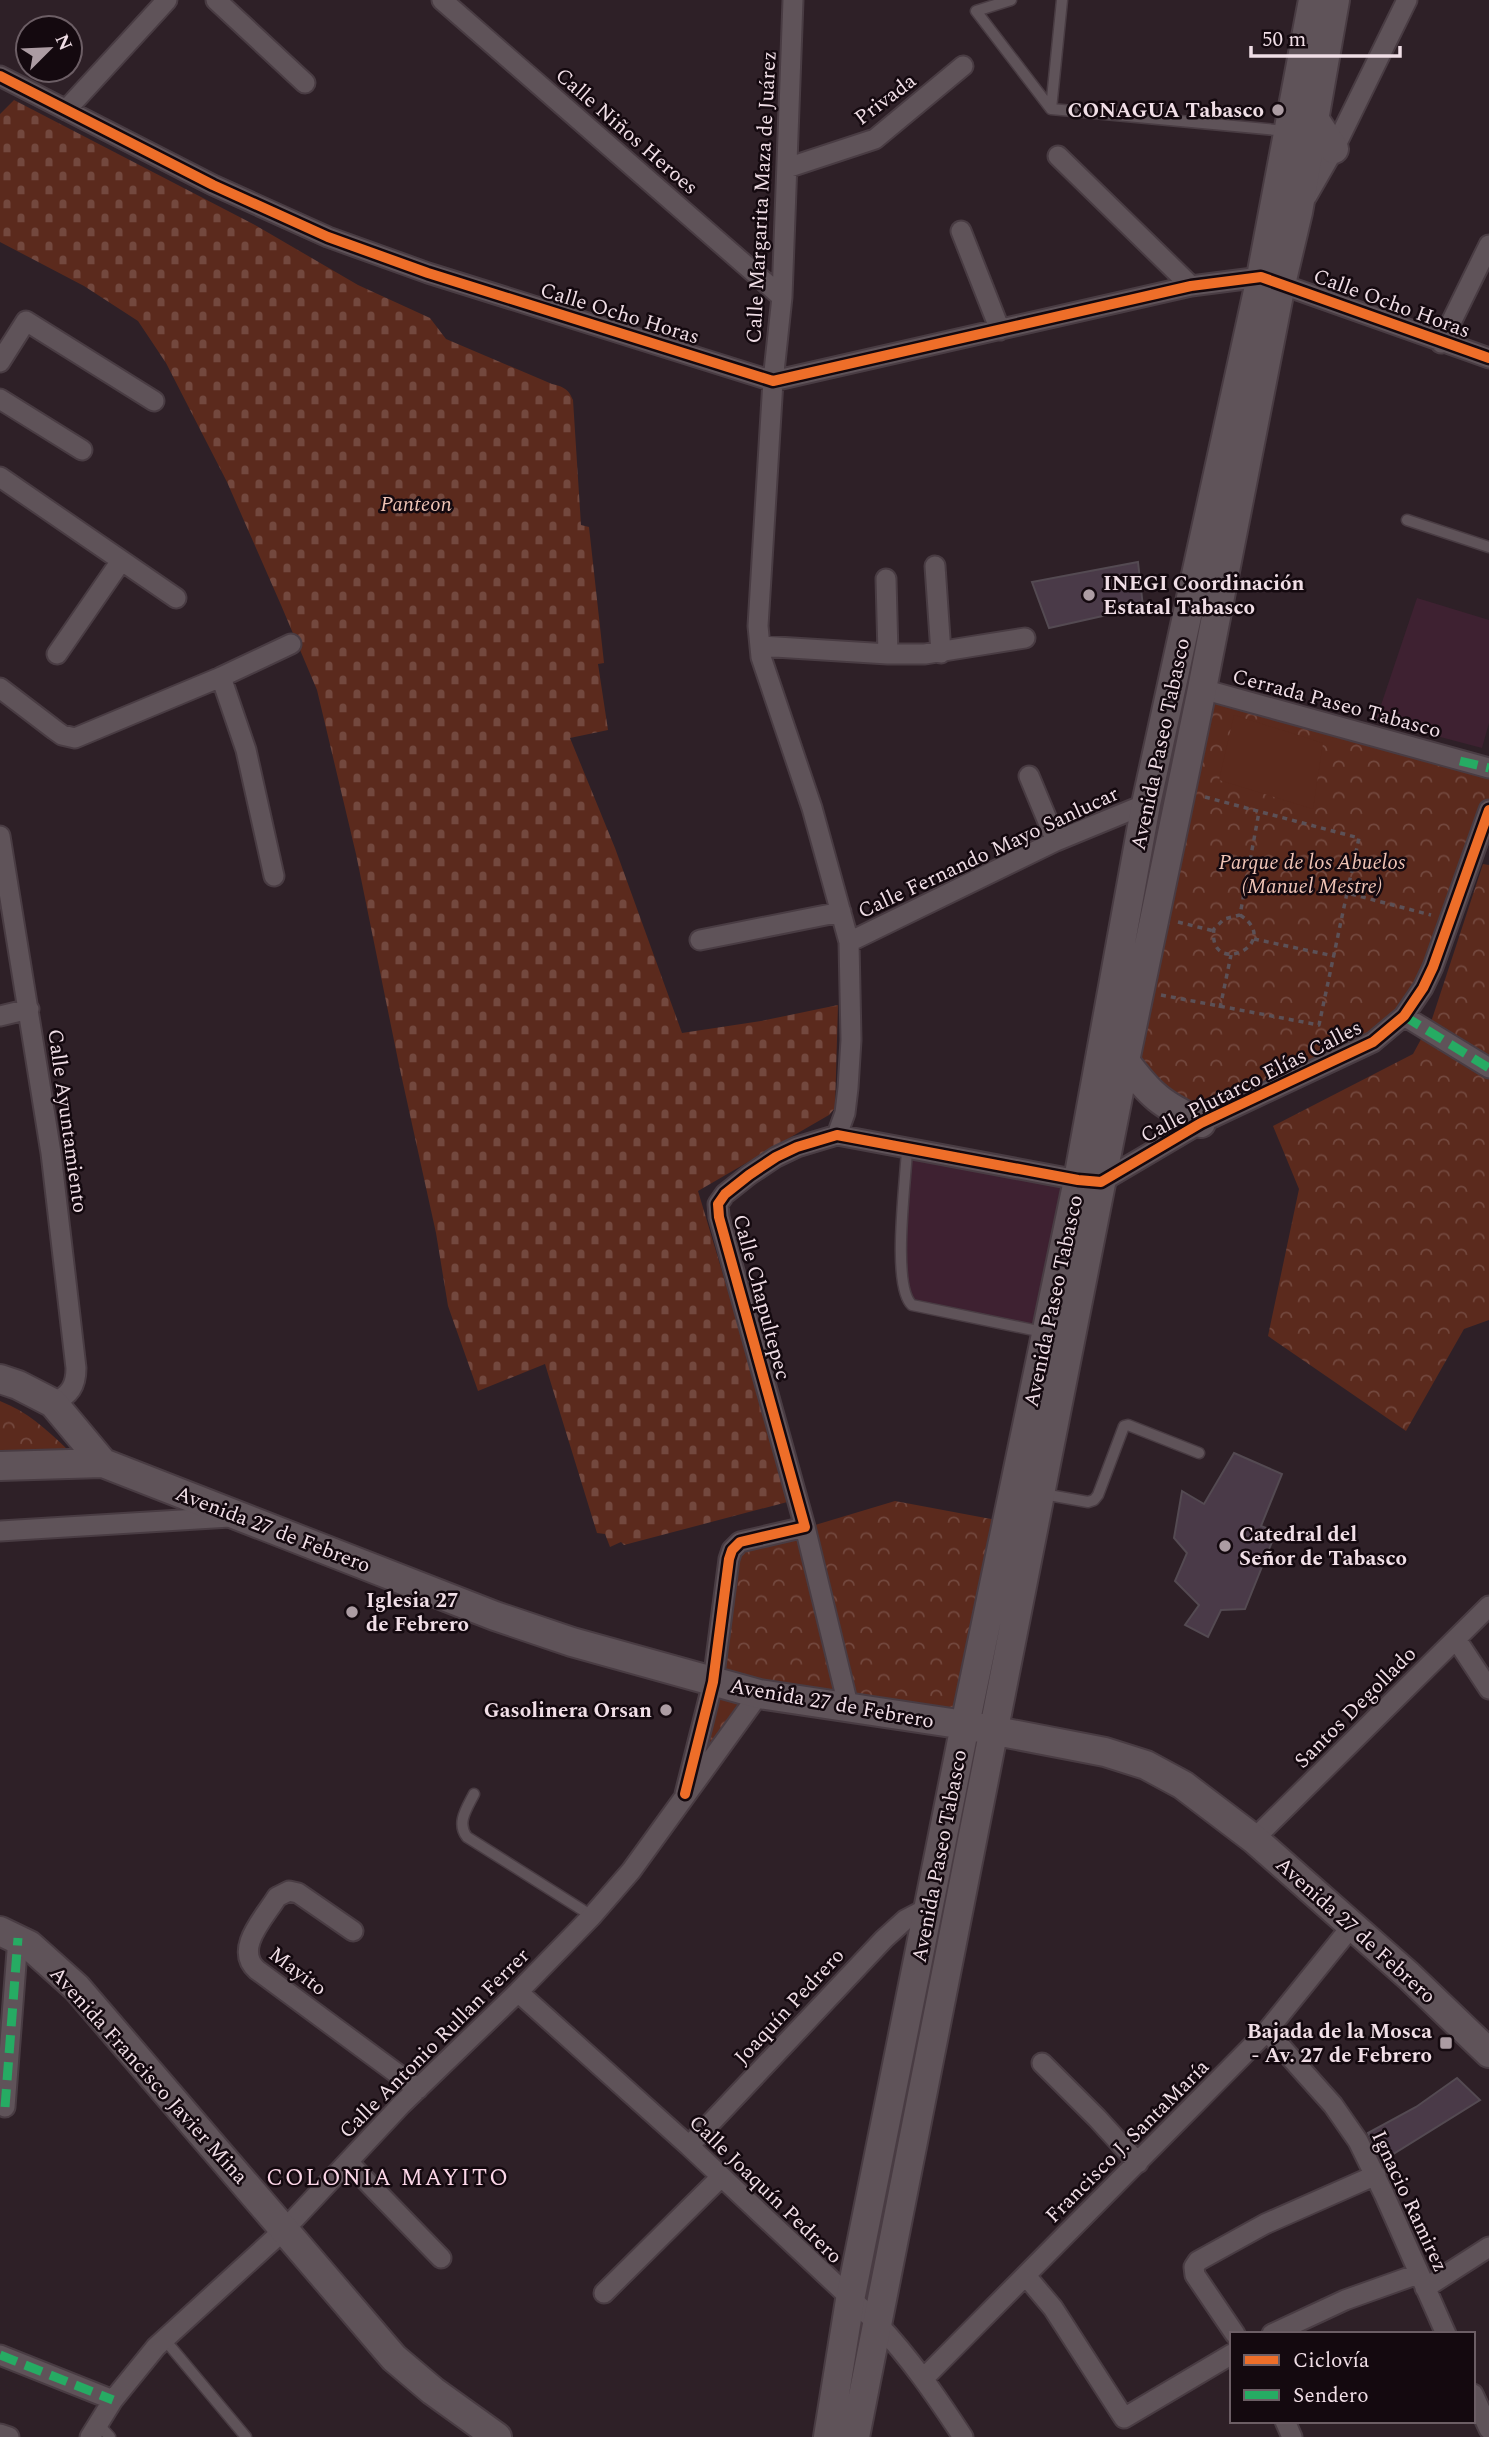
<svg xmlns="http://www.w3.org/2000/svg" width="1489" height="2437" font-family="Spectral,serif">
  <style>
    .built { fill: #3e2131 }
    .cemetery { fill: url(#cemetery-stones) }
    .park { fill: url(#park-crowns) }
    .pitch { fill: #5b2a1d }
    .building { fill: #4a3a48; stroke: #544a52; stroke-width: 2 }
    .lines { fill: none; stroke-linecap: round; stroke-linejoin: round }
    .lane-casing { stroke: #493c43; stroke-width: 13 }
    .street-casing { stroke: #493c43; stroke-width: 23 }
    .secondary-casing { stroke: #493c43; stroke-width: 32 }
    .path { stroke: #5c5157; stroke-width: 3.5; stroke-dasharray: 5 5; stroke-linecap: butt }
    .lane { stroke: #5f5359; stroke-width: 10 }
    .street { stroke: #5f5359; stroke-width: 19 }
    .secondary { stroke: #5f5359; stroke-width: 28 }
    .quiet { stroke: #26ab63; stroke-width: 9; stroke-dasharray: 18 9; stroke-linecap: butt }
    .cycleway-casing { stroke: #14090f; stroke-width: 15 }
    .cycleway { stroke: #ee6e29; stroke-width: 10 }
    .poi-dot { fill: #ac9ca3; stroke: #14090f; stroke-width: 2.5 }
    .labels { text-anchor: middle; stroke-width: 5; stroke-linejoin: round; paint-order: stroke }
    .street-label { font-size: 21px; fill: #f0dee6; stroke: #14090f }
    .poi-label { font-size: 21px; font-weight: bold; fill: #f0dee6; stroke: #14090f; text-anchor: end }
    .park-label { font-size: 21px; font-style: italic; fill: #f0c4b6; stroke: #14090f }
    .neighbourhood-label { font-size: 23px; letter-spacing: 2px; fill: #fcd7e8; stroke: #14090f }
  </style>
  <defs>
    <pattern id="cemetery-stones" width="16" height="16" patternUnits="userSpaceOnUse" patternTransform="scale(1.75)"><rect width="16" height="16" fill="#5b2a1d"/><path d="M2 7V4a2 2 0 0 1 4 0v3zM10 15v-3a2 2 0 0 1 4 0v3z" fill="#73483e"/></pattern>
    <pattern id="park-crowns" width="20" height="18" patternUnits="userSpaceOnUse" patternTransform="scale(1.75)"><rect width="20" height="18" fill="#5b2a1d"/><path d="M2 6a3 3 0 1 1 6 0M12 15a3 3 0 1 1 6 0" fill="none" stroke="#73483e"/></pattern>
  </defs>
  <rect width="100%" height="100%" fill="#2e2027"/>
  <path class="built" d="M 1417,598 L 1489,620 L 1489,723 L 1482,748 L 1376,720 Z
    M 910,1152 L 1074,1183 L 1044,1330 L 914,1302 L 910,1298 L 902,1267 Z"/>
  <path class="cemetery" d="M 14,100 L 255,225 L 358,285 L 430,318 L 446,339 L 552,384 C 563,387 568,388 573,400 L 581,525 L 589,527 L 604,663 L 598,664 L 608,730 L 570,738 L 615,848 L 682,1033 L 761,1021 L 838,1005 L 835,1108 L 829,1115 L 698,1191 L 791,1501 L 624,1545 L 621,1542 L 610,1547 L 605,1534 L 597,1533 L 545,1364 L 478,1391 L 448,1306 L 436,1233 L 399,1065 L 356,854 L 317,690 L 281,605 L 227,482 L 166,363 L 138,321 L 84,286 L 0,242 L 0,114 Z"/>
  <path class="park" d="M 1202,689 L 1489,767 L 1489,808 L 1404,1016 L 1201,1123 L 1125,1061 Z
    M 1483,864 L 1489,865 L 1489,1320 L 1464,1329 L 1406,1431 L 1268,1336 L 1299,1189 L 1273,1126 L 1413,1054 L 1432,1019 Z
    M 0,1401 C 28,1412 46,1429 68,1450 L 11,1457 L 0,1456 Z
    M 895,1501 L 1007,1522 L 965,1725 L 759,1694 L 685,1794 L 732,1550 Z"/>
  <path class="pitch" d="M 1234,715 L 1323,743 L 1313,809 L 1219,780 Z"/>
  <path class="building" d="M 1138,562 L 1143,607 L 1049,628 L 1032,582 Z
    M 1234,1453 L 1282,1474 L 1261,1526 L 1276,1532 L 1245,1609 L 1221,1610 L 1208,1637 L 1185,1625 L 1199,1605 L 1175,1581 L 1187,1553 L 1174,1538 L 1182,1491 L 1204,1504 Z
    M 1457,2078 L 1480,2100 L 1382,2161 L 1368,2133 L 1416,2107 Z"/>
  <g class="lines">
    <g class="lane-casing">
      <path id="lane" d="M 1011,0 L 976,11 L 1051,109 L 1287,131
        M 1051,109 L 1062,0
        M 1407,520 L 1489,547
        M 907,1149 C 906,1179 891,1286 912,1305 L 1043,1332
        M 1043,1494 L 1088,1502 L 1094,1500 L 1098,1495 L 1124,1426 L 1128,1425 L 1199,1453
        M 474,1794 C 467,1808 456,1823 467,1837 L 592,1916
        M 165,2340 L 246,2437
        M 98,2424 L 110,2437"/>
    </g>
    <g class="street-casing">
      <path id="street" d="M 216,0 L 305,83
        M 442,0 L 782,297
        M 793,0 L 782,297 L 773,381 L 758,626 L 761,657 L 812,808 L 849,942 L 851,1040 L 848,1088 L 845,1113 L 837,1135
        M 0,76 L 213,185 L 328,237 L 428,273 L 773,381 L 1191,286 L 1261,277 L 1489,358
        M 66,110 L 167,0
        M 1058,156 L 1191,286
        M 787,168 L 875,139 L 963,66
        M 1307,196 L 1334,149 L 1407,0
        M 961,231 L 1000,330
        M 1441,343 L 1489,245
        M 0,362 L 26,321 L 154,401
        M 0,399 L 82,450
        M 0,477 L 176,598
        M 935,566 L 941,653
        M 886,579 L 888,654
        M 760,646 L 888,654 L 925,654 L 1025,638
        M 57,654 L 121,561
        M 221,677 L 246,750 L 274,876
        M 0,688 L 55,730 L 62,735 L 75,738 L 221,677 L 291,644
        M 1202,689 L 1489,768
        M 1029,776 L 1056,841
        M 0,836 L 51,1153 L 76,1368 C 76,1386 70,1395 53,1403
        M 700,940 L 841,912
        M 849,942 L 1056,841 L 1146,804
        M 0,1016 L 29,1009
        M 1404,1016 L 1489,1068
        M 805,1527 L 849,1709
        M 0,1531 L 230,1517
        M 1456,1639 L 1489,1689
        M 685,1794 L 713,1682 L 729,1559 L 732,1550 L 740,1542 L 805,1527 L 719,1217 L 718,1204 L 725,1194 L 749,1175 L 776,1157 L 797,1147 L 837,1135 L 1078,1180 L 1101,1182 L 1201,1123 L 1373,1042 L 1404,1016 L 1423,988 L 1433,967 L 1489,810
        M 1254,1839 L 1489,1606
        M 353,1931 L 298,1893 L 289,1891 L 277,1897 C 265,1917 233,1949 257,1970 L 418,2089
        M 518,1992 L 689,2146 L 877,2323 C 910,2358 936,2396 963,2437
        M 1267,2031 L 1333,2105 L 1358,2141 L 1384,2194 L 1446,2334
        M 1042,2063 L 1097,2118 L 1138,2163
        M 5,2107 L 18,1938
        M 689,2146 L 884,1939 L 905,1920 L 930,1907
        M 348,2162 L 441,2258
        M 1026,2276 L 1053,2308 L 1124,2418 L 1232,2354
        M 1425,2288 L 1489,2247
        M 604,2293 L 721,2177
        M 1235,2334 L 1195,2275 L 1194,2267 L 1198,2261 L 1265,2224 L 1376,2175
        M 1272,2334 L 1345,2300 L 1418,2274
        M 0,2355 L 113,2400
        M 924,2378 L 1267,2031 L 1351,1927
        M 1473,2394 L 1489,2429
        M 1285,2421 L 1292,2437
        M 0,2434 L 9,2437
        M 90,2437 L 113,2400 L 156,2347 L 285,2229 L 401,2105 L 518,1992 L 592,1916 L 631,1871 L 759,1694"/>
    </g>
    <g class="secondary-casing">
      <path id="secondary" d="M 1313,117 L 1334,149
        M 1125,1061 C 1150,1095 1162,1105 1201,1123
        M 0,1379 L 18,1385 L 53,1403 L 103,1463
        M 0,1466 L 103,1463 L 495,1616 L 572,1642 L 759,1694 L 965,1725 L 1105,1752 L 1146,1765 L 1183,1785 L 1254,1839 L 1409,1976 L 1489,2053
        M 0,1931 L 29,1945 L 77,1988 L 394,2358 L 433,2391 L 497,2437
        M 828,2437 L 850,2300 L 965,1725 L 1078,1180 L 1146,804 L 1261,277 L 1313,0
        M 855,2437 L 1125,1061 L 1202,689 L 1281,284 L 1298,212 L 1335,0"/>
    </g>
    <path class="path" d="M 1205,797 L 1359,838 L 1347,893 L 1431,915
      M 1240,915 C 1285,944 1207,979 1214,929 L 1224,919 L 1240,915 L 1259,812
      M 1178,922 L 1214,931
      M 1254,939 L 1334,956
      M 1161,995 L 1319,1025 L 1347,893
      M 1220,1008 L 1231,955"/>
    <use href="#lane" class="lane"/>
    <use href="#street" class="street"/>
    <use href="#secondary" class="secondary"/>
    <path class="quiet" d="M 1460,761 L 1489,768
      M 1404,1016 L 1489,1068
      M 5,2107 L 18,1938
      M 0,2355 L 113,2400"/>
    <g class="cycleway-casing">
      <path id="cycleway" d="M 0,76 L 213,185 L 328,237 L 428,273 L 773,381 L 1191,286 L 1261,277 L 1489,358
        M 685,1794 L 713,1682 L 729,1559 L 732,1550 L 740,1542 L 805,1527 L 719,1217 L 718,1204 L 725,1194 L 749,1175 L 776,1157 L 797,1147 L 837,1135 L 1078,1180 L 1101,1182 L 1201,1123 L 1373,1042 L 1404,1016 L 1423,988 L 1433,967 L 1489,810"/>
    </g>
    <use href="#cycleway" class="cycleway"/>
  </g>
  <g class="poi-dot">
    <circle cx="1278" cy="110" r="7"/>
    <circle cx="1089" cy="595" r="7"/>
    <circle cx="1225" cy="1546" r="7"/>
    <circle cx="352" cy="1612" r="7"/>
    <circle cx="666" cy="1710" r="7"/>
    <rect x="1439" y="2036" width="14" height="14" rx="3.5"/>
  </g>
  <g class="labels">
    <g class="street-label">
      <text transform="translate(885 99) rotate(-37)" y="7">Privada</text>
      <text transform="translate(627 131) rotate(41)" y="7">Calle Niños Heroes</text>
      <text transform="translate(761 197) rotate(-87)" y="7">Calle Margarita Maza de Juárez</text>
      <text transform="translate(1392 303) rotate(20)" y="7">Calle Ocho Horas</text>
      <text transform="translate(620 313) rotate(17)" y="7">Calle Ocho Horas</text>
      <text transform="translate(1337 703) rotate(15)" y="7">Cerrada Paseo Tabasco</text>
      <text transform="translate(1160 744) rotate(-78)" y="7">Avenida Paseo Tabasco</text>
      <text transform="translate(988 852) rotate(-25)" y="7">Calle Fernando Mayo Sanlucar</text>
      <text transform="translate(1251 1081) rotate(-27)" y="7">Calle Plutarco Elías Calles</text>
      <text transform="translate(68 1121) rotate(82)" y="7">Calle Ayuntamiento</text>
      <text transform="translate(762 1297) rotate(75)" y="7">Calle Chapultepec</text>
      <text transform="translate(1053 1301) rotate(-78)" y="7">Avenida Paseo Tabasco</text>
      <text transform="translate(273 1529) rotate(21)" y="7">Avenida 27 de Febrero</text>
      <text transform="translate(832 1703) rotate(10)" y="7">Avenida 27 de Febrero</text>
      <text transform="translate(1355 1707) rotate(-45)" y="7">Santos Degollado</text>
      <text transform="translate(939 1856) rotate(-79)" y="7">Avenida Paseo Tabasco</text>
      <text transform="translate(1356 1930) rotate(42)" y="7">Avenida 27 de Febrero</text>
      <text transform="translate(298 1971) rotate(37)" y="7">Mayito</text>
      <text transform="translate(789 2006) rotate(-47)" y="7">Joaquín Pedrero</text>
      <text transform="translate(434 2043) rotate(-45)" y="7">Calle Antonio Rullan Ferrer</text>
      <text transform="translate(149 2075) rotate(48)" y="7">Avenida Francisco Javier Mina</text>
      <text transform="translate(1127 2141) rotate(-45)" y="7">Francisco J. SantaMaría</text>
      <text transform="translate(766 2189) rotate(44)" y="7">Calle Joaquín Pedrero</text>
      <text transform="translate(1410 2201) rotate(65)" y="7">Ignacio Ramirez</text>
    </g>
    <g class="poi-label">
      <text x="1264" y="117">CONAGUA Tabasco</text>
      <text x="1103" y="590" text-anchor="start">INEGI Coordinación<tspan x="1103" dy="24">Estatal Tabasco</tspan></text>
      <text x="1239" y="1541" text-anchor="start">Catedral del<tspan x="1239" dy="24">Señor de Tabasco</tspan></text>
      <text x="366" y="1607" text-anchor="start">Iglesia 27<tspan x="366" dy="24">de Febrero</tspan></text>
      <text x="652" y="1717">Gasolinera Orsan</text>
      <text x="1432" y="2038">Bajada de la Mosca<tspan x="1432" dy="24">- Av. 27 de Febrero</tspan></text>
    </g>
    <g class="park-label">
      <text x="416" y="511">Panteon</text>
      <text x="1312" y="869">Parque de los Abuelos<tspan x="1312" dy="24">(Manuel Mestre)</tspan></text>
    </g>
    <g class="neighbourhood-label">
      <text x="388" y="2185">COLONIA MAYITO</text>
    </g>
  </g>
  <rect x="1230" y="2332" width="245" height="91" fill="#14090f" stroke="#6c5e65" stroke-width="2"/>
  <rect x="1244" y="2355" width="35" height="10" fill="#ee6e29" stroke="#6c5e65" stroke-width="2"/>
  <text x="1293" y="2367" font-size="21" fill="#f0dee6">Ciclovía</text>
  <rect x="1244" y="2390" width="35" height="10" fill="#26ab63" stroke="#6c5e65" stroke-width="2"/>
  <text x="1293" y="2402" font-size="21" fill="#f0dee6">Sendero</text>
  <g transform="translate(49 49) rotate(66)"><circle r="33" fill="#14090f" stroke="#6c5e65" stroke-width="2"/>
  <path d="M0-5L12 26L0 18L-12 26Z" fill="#ac9ca3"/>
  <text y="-10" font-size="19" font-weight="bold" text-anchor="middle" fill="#f0dee6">N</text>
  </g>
  <path d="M1251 46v10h149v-10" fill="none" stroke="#f0dee6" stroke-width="3.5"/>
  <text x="1262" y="46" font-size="21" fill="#f0dee6" stroke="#14090f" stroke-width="5" paint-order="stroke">50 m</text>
</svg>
